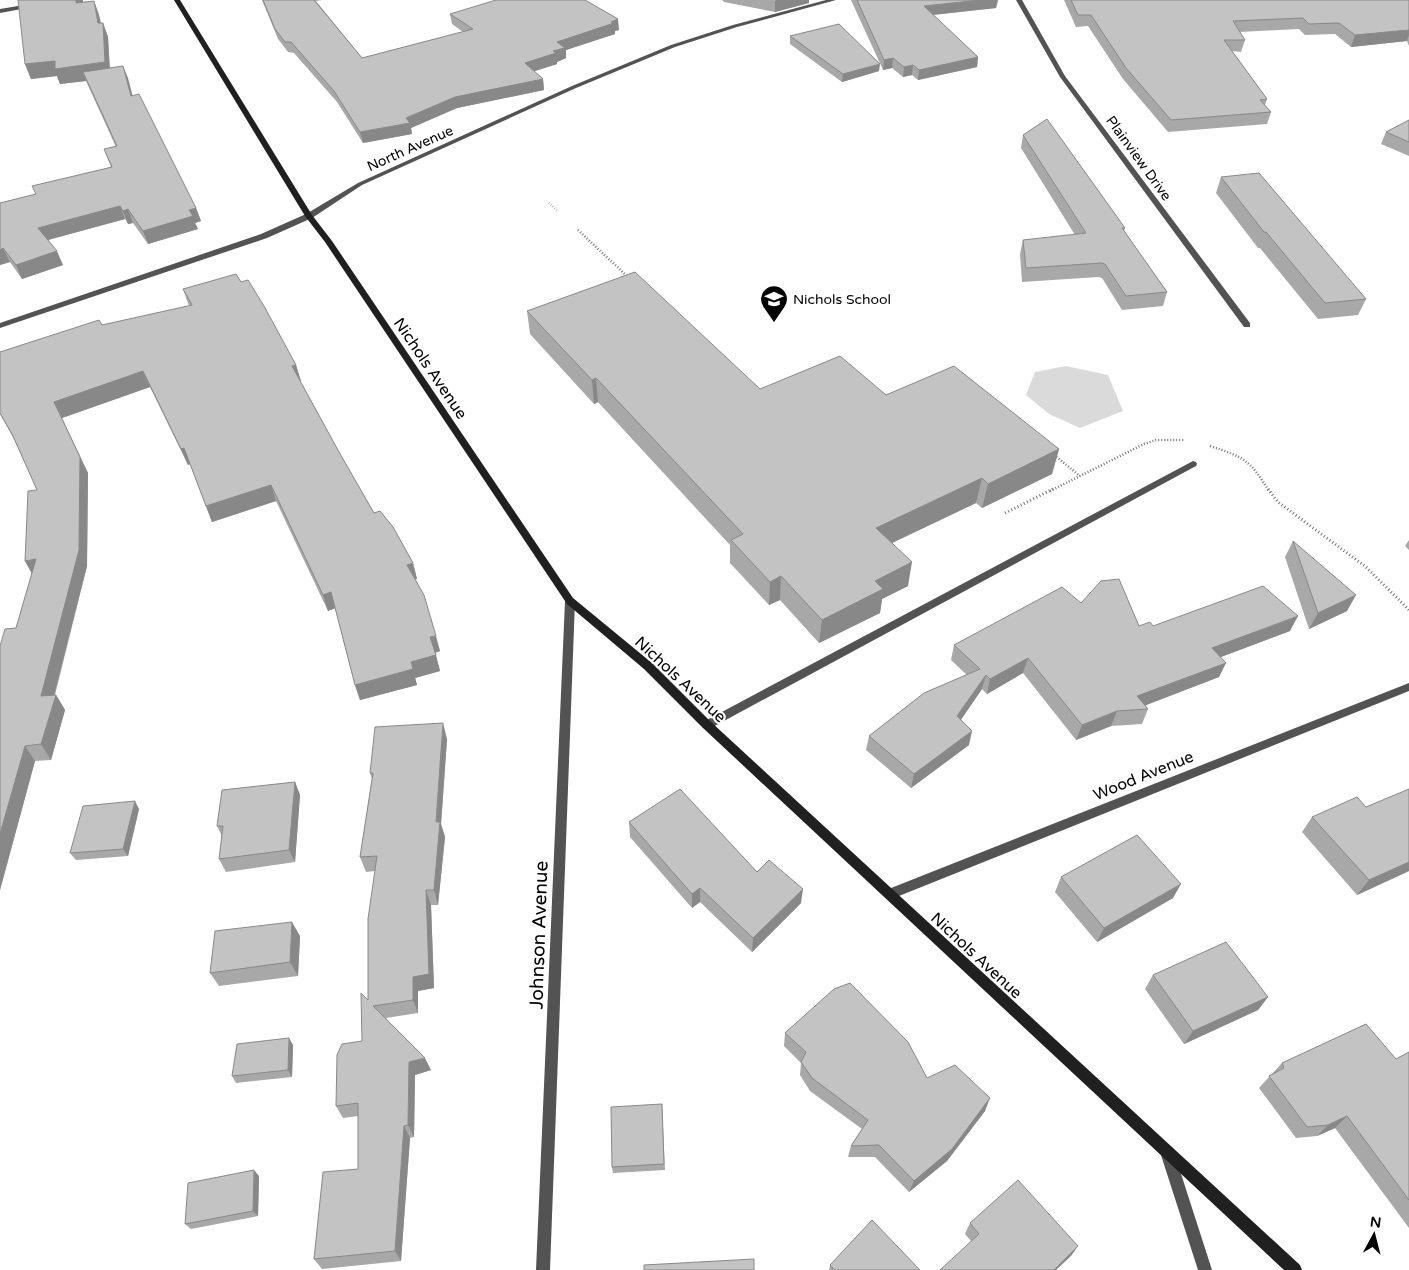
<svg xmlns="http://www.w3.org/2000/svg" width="1409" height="1270" font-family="'Varela Round',sans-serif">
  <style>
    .green { fill: #dadada }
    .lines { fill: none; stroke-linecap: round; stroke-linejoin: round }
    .path-far2 { stroke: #757575; stroke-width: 2; stroke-dasharray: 0.5 2; stroke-linecap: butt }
    .path-far1 { stroke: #757575; stroke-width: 2.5; stroke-dasharray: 1 2; stroke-linecap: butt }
    .path { stroke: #757575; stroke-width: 3; stroke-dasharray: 1 2.5; stroke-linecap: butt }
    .service { fill: #535353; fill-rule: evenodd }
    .minor { fill: #535353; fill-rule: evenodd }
    .tertiary { fill: #535353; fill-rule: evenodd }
    .secondary { fill: #202020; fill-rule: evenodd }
    .wall { fill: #a8a8a8 }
    .shaded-wall { fill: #888 }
    .building { fill: #c3c3c3; stroke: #888 }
    .labels { text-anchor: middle; stroke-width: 4.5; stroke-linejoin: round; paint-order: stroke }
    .far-street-label { font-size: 14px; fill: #000; stroke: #fff }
    .far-poi-label { font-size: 14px; fill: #000; stroke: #fff; text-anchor: start }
    .street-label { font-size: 16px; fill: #000; stroke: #fff }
    .near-street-label { font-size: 19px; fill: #000; stroke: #fff }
  </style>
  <rect width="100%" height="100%" fill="#fff"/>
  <path class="green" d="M 1066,366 L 1108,375 L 1123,411 L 1080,428 L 1049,414 L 1026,395 L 1035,372 Z"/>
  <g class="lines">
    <path class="path-far2" d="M 549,203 L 558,211"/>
    <path class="path-far1" d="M 578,230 L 629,278
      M 1210,446 C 1244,457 1250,460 1269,491
      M 1054,455 L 1080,476
      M 1050,491 L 1144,444 L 1156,440 L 1185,440"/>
    <path class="path" d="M 1268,489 L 1278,502 L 1366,567 L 1409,610
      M 1005,513 L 1053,489"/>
    <path class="service" d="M 1193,461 L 1196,462 L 1197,464 L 1196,466 L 711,728 L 703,728 L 702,725 L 703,722 Z"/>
    <path class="minor" d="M 1016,0 L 1022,0 L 1065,76 L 1250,323 L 1250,327 L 1244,327 L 1060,77 Z
      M 30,4 L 32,5 L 32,7 L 0,13 L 0,9 Z
      M 570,597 L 575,601 L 550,1270 L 536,1270 L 565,601 Z
      M 1409,683 L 1409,691 L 894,898 L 890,899 L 886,898 L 884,894 L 886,890 Z
      M 1167,1145 L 1172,1147 L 1174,1152 L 1212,1270 L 1198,1270 L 1160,1152 L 1162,1147 Z"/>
    <path class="tertiary" d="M 826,0 L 836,0 L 737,27 L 675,47 L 576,88 L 362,185 L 312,218 L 267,238 L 0,328 L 0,323 L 261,234 L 306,214 L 358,183 L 572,86 L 671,45 L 733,25 Z"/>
    <path class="secondary" d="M 174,0 L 180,0 L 312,215 L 332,241 L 573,598 L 652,663 L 711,722 L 1300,1265 L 1302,1270 L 1284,1270 L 703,728 L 644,669 L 567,604 L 325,242 L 305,216 Z"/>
  </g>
  <path class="wall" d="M 83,0 L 83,2 L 94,1 L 99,15 L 101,23 L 103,23 L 108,37 L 110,68 L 123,66 L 132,96 L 196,208 L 201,221 L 195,223 L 198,229 L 148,244 L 133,223 L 128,224 L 125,219 L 48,240 L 63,265 L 22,279 L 10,262 L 0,265 L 0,203 L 36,194 L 111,167 L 104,149 L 116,147 L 86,81 L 60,84 L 57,76 L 31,79 L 25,64 Z
    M 262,0 L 322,0 L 316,1 L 362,58 L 463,32 L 452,24 L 450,14 L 619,30 L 615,31 L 615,34 L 566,50 L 566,58 L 557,62 L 557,64 L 534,71 L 543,79 L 544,90 L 457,108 L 411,128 L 412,134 L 363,143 L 337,102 L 294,53 L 288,52 L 278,39 Z
    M 722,0 L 809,0 L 809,3 L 775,12 L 724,2 Z
    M 851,0 L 998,0 L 996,8 L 933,15 L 978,57 L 977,67 L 918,80 L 912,75 L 903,77 L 892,68 L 883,70 Z
    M 1064,0 L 1409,0 L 1409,46 L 1407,41 L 1351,47 L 1335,34 L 1305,35 L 1299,29 L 1240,32 L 1245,40 L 1241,52 L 1232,51 L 1267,99 L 1265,105 L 1271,112 L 1267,124 L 1168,132 L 1123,79 L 1088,26 L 1076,27 Z
    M 790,36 L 879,71 L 842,82 L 790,44 Z
    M 1409,120 L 1409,156 L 1381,144 L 1386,132 Z
    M 1023,135 L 1125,228 L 1124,231 L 1167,292 L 1163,306 L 1122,310 L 1102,278 L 1098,277 L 1022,282 L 1020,254 L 1023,240 L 1075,235 L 1021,148 Z
    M 1221,177 L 1366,299 L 1358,315 L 1318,319 L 1260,248 L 1258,248 L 1216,193 Z
    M 241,282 L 296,365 L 300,381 L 339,452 L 374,513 L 413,563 L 417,579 L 415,579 L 440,651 L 435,653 L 440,671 L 415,678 L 417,685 L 360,700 L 355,685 L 335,608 L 328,611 L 276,501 L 212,522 L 190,464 L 188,465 L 150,387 L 62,418 L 88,473 L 87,566 L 55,695 L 56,695 L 65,710 L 51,760 L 35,761 L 0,890 L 16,628 L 32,574 L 25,561 L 37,490 L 15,441 L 0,414 L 0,352 L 102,325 L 189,306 L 183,289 Z
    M 527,311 L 760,389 L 886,395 L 1059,449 L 1052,474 L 982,508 L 976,503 L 892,543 L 908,586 L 882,599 L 880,613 L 819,643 L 780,600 L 769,605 L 730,563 L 730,545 L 598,402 L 594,404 L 530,334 Z
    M 1409,540 L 1409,550 L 1405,546 Z
    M 1293,541 L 1347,611 L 1309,629 L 1285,557 Z
    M 1081,603 L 1139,626 L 1290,631 L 1221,657 L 1219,677 L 1145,705 L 1148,709 L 1142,724 L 1111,726 L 1076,740 L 1023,673 L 987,694 L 982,689 L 961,719 L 969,745 L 911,788 L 866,750 L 869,736 L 967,675 L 951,660 L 954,645 Z
    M 447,739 L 441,824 L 445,837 L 438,905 L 431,905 L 434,988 L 418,991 L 418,1013 L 386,1018 L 431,1070 L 415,1075 L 414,1137 L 410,1138 L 401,1261 L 322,1269 L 314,1259 L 358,1169 L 358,1116 L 343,1118 L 336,1106 L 362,1041 L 368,1000 L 375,871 L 366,872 L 360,857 L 372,779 L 370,773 Z
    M 295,782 L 300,795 L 295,862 L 226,872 L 219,859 L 222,836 L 217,826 Z
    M 1366,807 L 1409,871 L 1357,895 L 1302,832 L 1312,817 Z
    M 139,809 L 128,856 L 76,860 L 70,853 Z
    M 629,822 L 757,872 L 801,903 L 752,952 L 700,902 L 692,908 L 630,837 Z
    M 1061,877 L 1173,898 L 1097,942 L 1055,892 Z
    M 300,936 L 298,976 L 219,986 L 210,973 Z
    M 1153,975 L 1268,997 L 1258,1010 L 1184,1044 L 1145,989 Z
    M 785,1033 L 927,1078 L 985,1111 L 947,1161 L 909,1192 L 875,1157 L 848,1157 L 851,1146 L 862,1129 L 810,1091 L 800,1075 L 801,1063 L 784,1046 Z
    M 293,1045 L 292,1077 L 236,1083 L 232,1076 Z
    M 1409,1052 L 1409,1228 L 1335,1128 L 1317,1136 L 1296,1138 L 1259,1088 L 1282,1063 L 1396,1059 Z
    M 662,1104 L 665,1170 L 613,1173 L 612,1167 Z
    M 259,1176 L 258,1216 L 191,1229 L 185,1224 Z
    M 970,1223 L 1071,1256 L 971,1241 L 965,1234 Z
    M 830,1265 L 920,1270 L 829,1270 Z"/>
  <path class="shaded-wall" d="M 76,0 L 83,0 L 81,18 L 76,3 Z
    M 777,0 L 809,0 L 809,3 L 775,12 L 775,1 Z
    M 980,0 L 998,0 L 996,8 L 922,16 L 924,6 Z
    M 94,1 L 99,15 L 103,38 L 98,23 Z
    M 618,19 L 619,30 L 615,31 L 615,34 L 566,50 L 566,58 L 557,62 L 557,64 L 526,74 L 525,63 L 553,51 L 557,42 Z
    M 103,23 L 108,37 L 110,77 L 83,72 L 86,81 L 60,84 L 57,76 L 31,79 L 25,64 Z
    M 1409,30 L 1409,35 L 1407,41 L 1351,47 L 1355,35 Z
    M 978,57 L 977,67 L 918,80 L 919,70 Z
    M 893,58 L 892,68 L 883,70 L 884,60 Z
    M 880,64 L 879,71 L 842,82 L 843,74 Z
    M 913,65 L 912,75 L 903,77 L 904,67 Z
    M 123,66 L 128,78 L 136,109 L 131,96 Z
    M 543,79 L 544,90 L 457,108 L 411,128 L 412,134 L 363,143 L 360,132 L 406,118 L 455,97 Z
    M 120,206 L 125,219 L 44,241 L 38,228 Z
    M 196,208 L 201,221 L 195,223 L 198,229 L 148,244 L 143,231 L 189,210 Z
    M 128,209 L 133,223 L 128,224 L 123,211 Z
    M 3,248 L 10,262 L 0,265 L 0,250 Z
    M 57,251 L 63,265 L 22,279 L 16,265 Z
    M 296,365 L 301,381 L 297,382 L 292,366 Z
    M 143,371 L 150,387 L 62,418 L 54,402 Z
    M 596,378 L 598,402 L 594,404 L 592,380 Z
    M 184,448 L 190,464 L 188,465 L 181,449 Z
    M 1059,449 L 1052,474 L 982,508 L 988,484 Z
    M 80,457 L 88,473 L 87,566 L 50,711 L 41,696 Z
    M 982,478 L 976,503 L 873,552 L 876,528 Z
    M 271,485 L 276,501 L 212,522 L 206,506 Z
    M 36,559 L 34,577 L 25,561 Z
    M 912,562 L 908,586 L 882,599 L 880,613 L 819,643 L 822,620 L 875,581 Z
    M 413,563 L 417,579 L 411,581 L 407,565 Z
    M 781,576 L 780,600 L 769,605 L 770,582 Z
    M 331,592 L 336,608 L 328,611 L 323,595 Z
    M 1356,595 L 1347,611 L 1309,629 L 1318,613 Z
    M 1298,616 L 1290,631 L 1205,663 L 1212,648 Z
    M 436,636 L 440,651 L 434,653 L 430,637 Z
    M 436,655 L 440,671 L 415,678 L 411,662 Z
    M 1028,658 L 1023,673 L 987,694 L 990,679 Z
    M 1226,663 L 1219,677 L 1131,711 L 1137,696 Z
    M 413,669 L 417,685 L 360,700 L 355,685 Z
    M 986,675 L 982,689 L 954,730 L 957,716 Z
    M 56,695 L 65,710 L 51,760 L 41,744 Z
    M 1117,711 L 1111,726 L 1076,740 L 1082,725 Z
    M 443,723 L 447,739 L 441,824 L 445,837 L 438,905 L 434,890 L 436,822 Z
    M 972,731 L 969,745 L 911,788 L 914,774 Z
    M 25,746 L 35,761 L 0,890 L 0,834 Z
    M 295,782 L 300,795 L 295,862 L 289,850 Z
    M 135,801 L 139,809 L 128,856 L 123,849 Z
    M 1409,862 L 1409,871 L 1357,895 L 1369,880 Z
    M 1181,884 L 1173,898 L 1097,942 L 1104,928 Z
    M 700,888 L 700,902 L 692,908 L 692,894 Z
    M 803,889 L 801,903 L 752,952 L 753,938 Z
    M 426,890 L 431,905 L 434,988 L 418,991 L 418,1013 L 413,1000 L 413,977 Z
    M 292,922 L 300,936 L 298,976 L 290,962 Z
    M 1268,997 L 1258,1010 L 1184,1044 L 1193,1031 Z
    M 289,1038 L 293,1045 L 292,1077 L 288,1070 Z
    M 425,1058 L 431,1070 L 415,1075 L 414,1137 L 408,1125 L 409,1062 Z
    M 990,1098 L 985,1111 L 947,1161 L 909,1192 L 914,1181 Z
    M 1347,1116 L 1335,1128 L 1317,1136 L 1328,1125 Z
    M 404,1126 L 410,1138 L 401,1261 L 395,1251 Z
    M 254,1170 L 259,1176 L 258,1216 L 253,1211 Z
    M 1078,1246 L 1071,1256 L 1056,1270 L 1054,1270 Z"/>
  <path class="building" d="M 18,0 L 76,0 L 76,3 L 94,1 L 98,23 L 103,23 L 105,62 L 55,69 L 55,61 L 25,64 Z
    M 263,0 L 314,0 L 362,58 L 473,29 L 450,14 L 496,0 L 585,0 L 618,19 L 611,22 L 614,23 L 557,42 L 565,48 L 553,51 L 556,53 L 525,63 L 543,79 L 455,97 L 406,118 L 410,123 L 360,132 L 334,91 L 291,42 L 285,42 L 275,29 Z
    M 857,0 L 980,0 L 924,6 L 978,57 L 919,70 L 913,65 L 904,67 L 893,58 L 884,60 Z
    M 1071,0 L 1409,0 L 1409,30 L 1355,35 L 1339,23 L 1309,24 L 1303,18 L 1233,21 L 1245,40 L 1224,40 L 1267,99 L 1260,100 L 1271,112 L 1171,120 L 1126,68 L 1091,15 L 1078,15 Z
    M 839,24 L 880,64 L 843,74 L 790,36 Z
    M 123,66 L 131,96 L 139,94 L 196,208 L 189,210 L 193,216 L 143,231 L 128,209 L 123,211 L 120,206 L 38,228 L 57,251 L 16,265 L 3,248 L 0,250 L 0,203 L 36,194 L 32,186 L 112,167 L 104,149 L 117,146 L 83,72 Z
    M 1047,119 L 1125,228 L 1122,228 L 1167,292 L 1126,296 L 1105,264 L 1102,263 L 1026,268 L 1023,240 L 1086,233 L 1023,135 Z
    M 1409,120 L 1409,142 L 1386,132 Z
    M 1259,173 L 1366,299 L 1325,303 L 1266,232 L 1264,232 L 1221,177 Z
    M 635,272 L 760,389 L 840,356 L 886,395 L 954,366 L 1059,449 L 988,484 L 982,478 L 876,528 L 912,562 L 875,581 L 883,589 L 822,620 L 781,576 L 770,582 L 731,540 L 743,534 L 596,378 L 592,380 L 527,311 Z
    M 236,274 L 241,282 L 248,280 L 264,306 L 296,365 L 292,366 L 339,452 L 374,513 L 380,511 L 393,527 L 413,563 L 407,565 L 424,595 L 436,636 L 430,637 L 436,655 L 411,662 L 413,669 L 355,685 L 331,592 L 323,595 L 271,485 L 206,506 L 184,448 L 181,449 L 143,371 L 54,402 L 80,457 L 79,550 L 41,696 L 56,695 L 41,744 L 25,746 L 0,834 L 0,646 L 5,629 L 16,628 L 36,559 L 25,561 L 28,491 L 37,490 L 13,436 L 0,413 L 0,352 L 99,320 L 102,325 L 192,305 L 183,289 Z
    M 1293,541 L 1356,595 L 1318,613 Z
    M 1119,579 L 1139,626 L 1150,622 L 1153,626 L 1263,586 L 1298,616 L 1212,648 L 1226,663 L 1137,696 L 1148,709 L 1117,711 L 1082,725 L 1028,658 L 990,679 L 986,675 L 957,716 L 972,731 L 914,774 L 869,736 L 924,693 L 980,669 L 954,645 L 1062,587 L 1081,603 L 1101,581 Z
    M 443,723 L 436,822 L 440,822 L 434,890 L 426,890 L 429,974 L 413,977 L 413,1000 L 373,1006 L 425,1058 L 409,1062 L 408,1125 L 404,1126 L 395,1251 L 314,1259 L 323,1172 L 358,1169 L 358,1103 L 336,1106 L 337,1055 L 342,1044 L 362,1041 L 361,993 L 368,1000 L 368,919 L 377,856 L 360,857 L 373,773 L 370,773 L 375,727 Z
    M 295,782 L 289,850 L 219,859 L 223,826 L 217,826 L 222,790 Z
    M 680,789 L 757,872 L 769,860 L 803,889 L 753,938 L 700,888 L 692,894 L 629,822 Z
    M 1409,789 L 1409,862 L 1369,880 L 1312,817 L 1357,797 L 1366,807 Z
    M 135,801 L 123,849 L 70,853 L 83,806 Z
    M 1137,835 L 1181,884 L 1104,928 L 1061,877 Z
    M 292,922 L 290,962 L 210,973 L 215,931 Z
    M 1226,942 L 1268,997 L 1193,1031 L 1153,975 Z
    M 850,983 L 908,1042 L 927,1078 L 955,1065 L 990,1098 L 952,1149 L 914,1181 L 879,1145 L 851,1146 L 868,1120 L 812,1078 L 801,1062 L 806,1052 L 785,1033 L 834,989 Z
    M 1366,1024 L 1396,1059 L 1409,1052 L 1409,1200 L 1347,1116 L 1328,1125 L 1307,1127 L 1269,1076 L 1284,1068 L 1282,1063 Z
    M 289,1038 L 288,1070 L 232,1076 L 237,1044 Z
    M 662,1104 L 664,1164 L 612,1167 L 611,1107 Z
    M 254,1170 L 253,1211 L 185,1224 L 188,1183 Z
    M 1018,1180 L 1078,1246 L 1054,1270 L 940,1270 L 979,1234 L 970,1223 Z
    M 872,1220 L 920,1270 L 835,1270 L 830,1265 Z
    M 754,1259 L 754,1270 L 644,1270 L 644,1265 Z"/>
  <defs>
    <g id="school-pin" transform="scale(1.4375)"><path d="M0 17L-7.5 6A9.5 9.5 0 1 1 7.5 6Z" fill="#000" stroke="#fff"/><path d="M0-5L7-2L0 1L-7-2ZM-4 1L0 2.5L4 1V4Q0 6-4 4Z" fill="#fff"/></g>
  </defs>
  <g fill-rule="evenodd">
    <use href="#school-pin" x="774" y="299"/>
  </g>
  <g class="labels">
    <g class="far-street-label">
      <text transform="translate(410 148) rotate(-24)" y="5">North Avenue</text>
      <text transform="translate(1139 158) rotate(54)" y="5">Plainview Drive</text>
    </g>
    <g class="far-poi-label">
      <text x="793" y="304">Nichols School</text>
    </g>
    <g class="street-label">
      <text transform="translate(431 368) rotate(56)" y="6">Nichols Avenue</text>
      <text transform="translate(681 679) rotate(43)" y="6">Nichols Avenue</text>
      <text transform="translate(1143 775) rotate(-22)" y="6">Wood Avenue</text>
      <text transform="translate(977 955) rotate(43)" y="6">Nichols Avenue</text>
    </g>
    <g class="near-street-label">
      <text transform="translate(538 935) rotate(-88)" y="7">Johnson Avenue</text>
    </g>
  </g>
  <g transform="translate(1374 1235) rotate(7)" stroke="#ffffff" stroke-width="4" paint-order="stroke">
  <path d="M0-4L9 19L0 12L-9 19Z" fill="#000000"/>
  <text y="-8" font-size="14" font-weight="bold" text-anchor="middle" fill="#000000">N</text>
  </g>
</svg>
